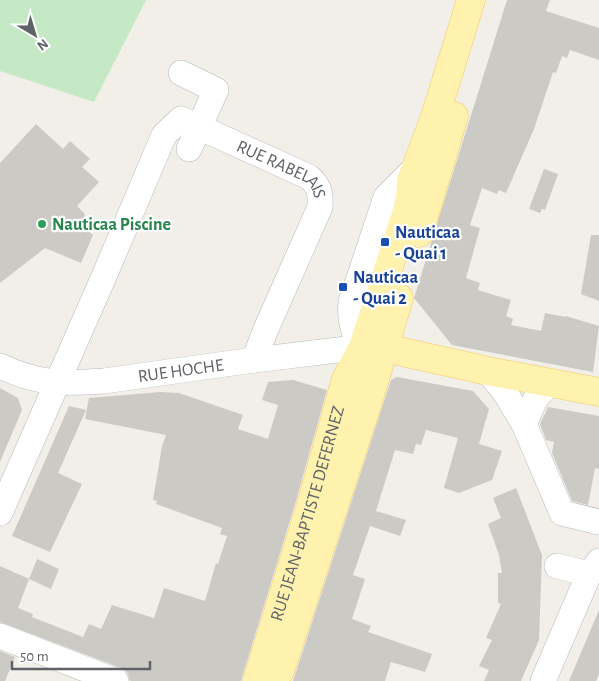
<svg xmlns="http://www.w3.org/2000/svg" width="599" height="681" font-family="'Alegreya Sans',sans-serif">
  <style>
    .green { fill: #c5e8c5 }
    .building { fill: #cccac5 }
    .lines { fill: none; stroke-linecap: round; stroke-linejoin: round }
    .minor-casing { stroke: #b5b8bc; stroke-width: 26 }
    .major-casing { stroke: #f2c960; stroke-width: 29 }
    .minor { stroke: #fff; stroke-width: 25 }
    .major { stroke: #fff2af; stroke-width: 28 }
    .leisure-dot { fill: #2e9e5b; stroke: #fff; stroke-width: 2 }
    .transit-dot { fill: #1a4fb4; stroke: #fff; stroke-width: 2 }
    .labels { text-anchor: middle; stroke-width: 4.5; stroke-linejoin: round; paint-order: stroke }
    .street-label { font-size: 18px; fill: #5f6368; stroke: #fff }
    .leisure-label { font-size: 18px; font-weight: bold; fill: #27864d; stroke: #fff; text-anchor: start }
    .transit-label { font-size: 18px; font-weight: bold; fill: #164399; stroke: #fff; text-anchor: start }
  </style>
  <rect width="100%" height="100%" fill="#f1efe8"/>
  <path class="green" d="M 0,0 L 146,0 L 94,102 L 0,71 Z"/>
  <path class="building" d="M 507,0 L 550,0 L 546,11 L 599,28 L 599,60 L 570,50 L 567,58 L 562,56 L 556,73 L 553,72 L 534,129 L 506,193 L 499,190 L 497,194 L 482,188 L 470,225 L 480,228 L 466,278 L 480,283 L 478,290 L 511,300 L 506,316 L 513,319 L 511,325 L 541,331 L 545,313 L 566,317 L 566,316 L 599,326 L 593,372 L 452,345 L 414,298 Z
    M 36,124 L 63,149 L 70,141 L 90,159 L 82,167 L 99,182 L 77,206 L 85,214 L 81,224 L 93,235 L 81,263 L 45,248 L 0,283 L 0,163 Z
    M 544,169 L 558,174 L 545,210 L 542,209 L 540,213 L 529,209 Z
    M 591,235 L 599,235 L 599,301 L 581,294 Z
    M 397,377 L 473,391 L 489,409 L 479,444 L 502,451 L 492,480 L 459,493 L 444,488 L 458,438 L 426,430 L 421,445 L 416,444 L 413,454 L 395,450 L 376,511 L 406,520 L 400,536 L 370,526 L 353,575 L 365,579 L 352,619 L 371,626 L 368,632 L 432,654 L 425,672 L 391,662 L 385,681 L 293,681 L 391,380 Z
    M 293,380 L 327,390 L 296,501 L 241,681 L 130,681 L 127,672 L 121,668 L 0,622 L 0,566 L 29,579 L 37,559 L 59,569 L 51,589 L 29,579 L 18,608 L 33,614 L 32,617 L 83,637 L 89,624 L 101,629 L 112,605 L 154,618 L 164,588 L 205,601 L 216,563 L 218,564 L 227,536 L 220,534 L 222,528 L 156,504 L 157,501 L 153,500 L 162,446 L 166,435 L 85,419 L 89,398 L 160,392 L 179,393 L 243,415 L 238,429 L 268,439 L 278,405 L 262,400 L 268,382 Z
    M 0,388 L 18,398 L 22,410 L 0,462 Z
    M 69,406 L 86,410 L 58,473 L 82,484 L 50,552 L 12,536 Z
    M 548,407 L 599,416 L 599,469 L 595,468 L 588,505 L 572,501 L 552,453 L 554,442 L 546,440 L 540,424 Z
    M 516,488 L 542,555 L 539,640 L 521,681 L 484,681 L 489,670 L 479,666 L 492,640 L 486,638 L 501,604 L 498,603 L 498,573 L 502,573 L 499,555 L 488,524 L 501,518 L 493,498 Z
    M 599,610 L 599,674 L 596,681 L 569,681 Z
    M 0,651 L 15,657 L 5,681 L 0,681 Z"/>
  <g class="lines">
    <g class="minor-casing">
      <g id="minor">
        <path d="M 181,73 L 216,90 L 189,149"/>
        <path d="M 362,362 C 364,347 360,345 354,331 C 351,322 350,312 351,302 L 386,197 L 422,161"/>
        <path id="s1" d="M 0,366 C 37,384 64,384 104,381 L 254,360 L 363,347"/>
        <path d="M 488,371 L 506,394 L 524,424 L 562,513 L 599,522"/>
        <path d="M 524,424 L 536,398 L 550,383"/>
        <path id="s2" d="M 0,513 L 105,274 L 164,135 L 181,119 L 309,177 C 319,186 321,193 320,207 L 266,329 L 254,360"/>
        <path d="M 557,566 L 589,574"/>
        <path d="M 0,636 L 116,681"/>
        <path d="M 543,681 L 589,574 L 599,561"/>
      </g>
    </g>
    <g class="major-casing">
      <g id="major">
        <path d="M 419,233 L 454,116"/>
        <path d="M 368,348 L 385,348 L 488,371 L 599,392"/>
        <path d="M 280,671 L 368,402 L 399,298"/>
        <path id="s3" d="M 257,681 L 311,505 L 346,379 L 363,347 L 407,211 L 410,198 L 411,181 L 435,117 L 471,0"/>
      </g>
    </g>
    <use href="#minor" class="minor"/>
    <use href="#major" class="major"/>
  </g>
  <circle class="leisure-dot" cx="42" cy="224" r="5"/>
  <g class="transit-dot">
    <rect x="380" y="237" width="10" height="10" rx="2.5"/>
    <rect x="338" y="282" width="10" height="10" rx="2.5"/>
  </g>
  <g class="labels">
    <g class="street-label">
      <text dy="6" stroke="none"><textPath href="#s2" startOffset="549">RUE RABELAIS</textPath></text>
      <text dy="6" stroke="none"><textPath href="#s1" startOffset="184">RUE HOCHE</textPath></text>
      <text dy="6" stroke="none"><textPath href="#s3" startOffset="175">RUE JEAN-BAPTISTE DEFERNEZ</textPath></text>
    </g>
    <g class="leisure-label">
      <text x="52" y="230">Nauticaa Piscine</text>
    </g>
    <g class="transit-label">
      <text x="395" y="238">Nauticaa<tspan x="395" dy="21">- Quai 1</tspan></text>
      <text x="353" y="283">Nauticaa<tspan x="353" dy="21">- Quai 2</tspan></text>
    </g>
  </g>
  <g transform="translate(35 35) rotate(142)" stroke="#ffffff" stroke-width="4" paint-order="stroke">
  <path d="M0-4L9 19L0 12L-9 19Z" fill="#5f6368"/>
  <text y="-8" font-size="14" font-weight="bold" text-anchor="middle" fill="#5f6368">N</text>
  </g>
  <path d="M12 661v8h138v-8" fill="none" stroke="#5f6368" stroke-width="2.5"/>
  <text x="20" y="661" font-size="15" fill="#5f6368" stroke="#ffffff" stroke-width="4" paint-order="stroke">50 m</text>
</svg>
